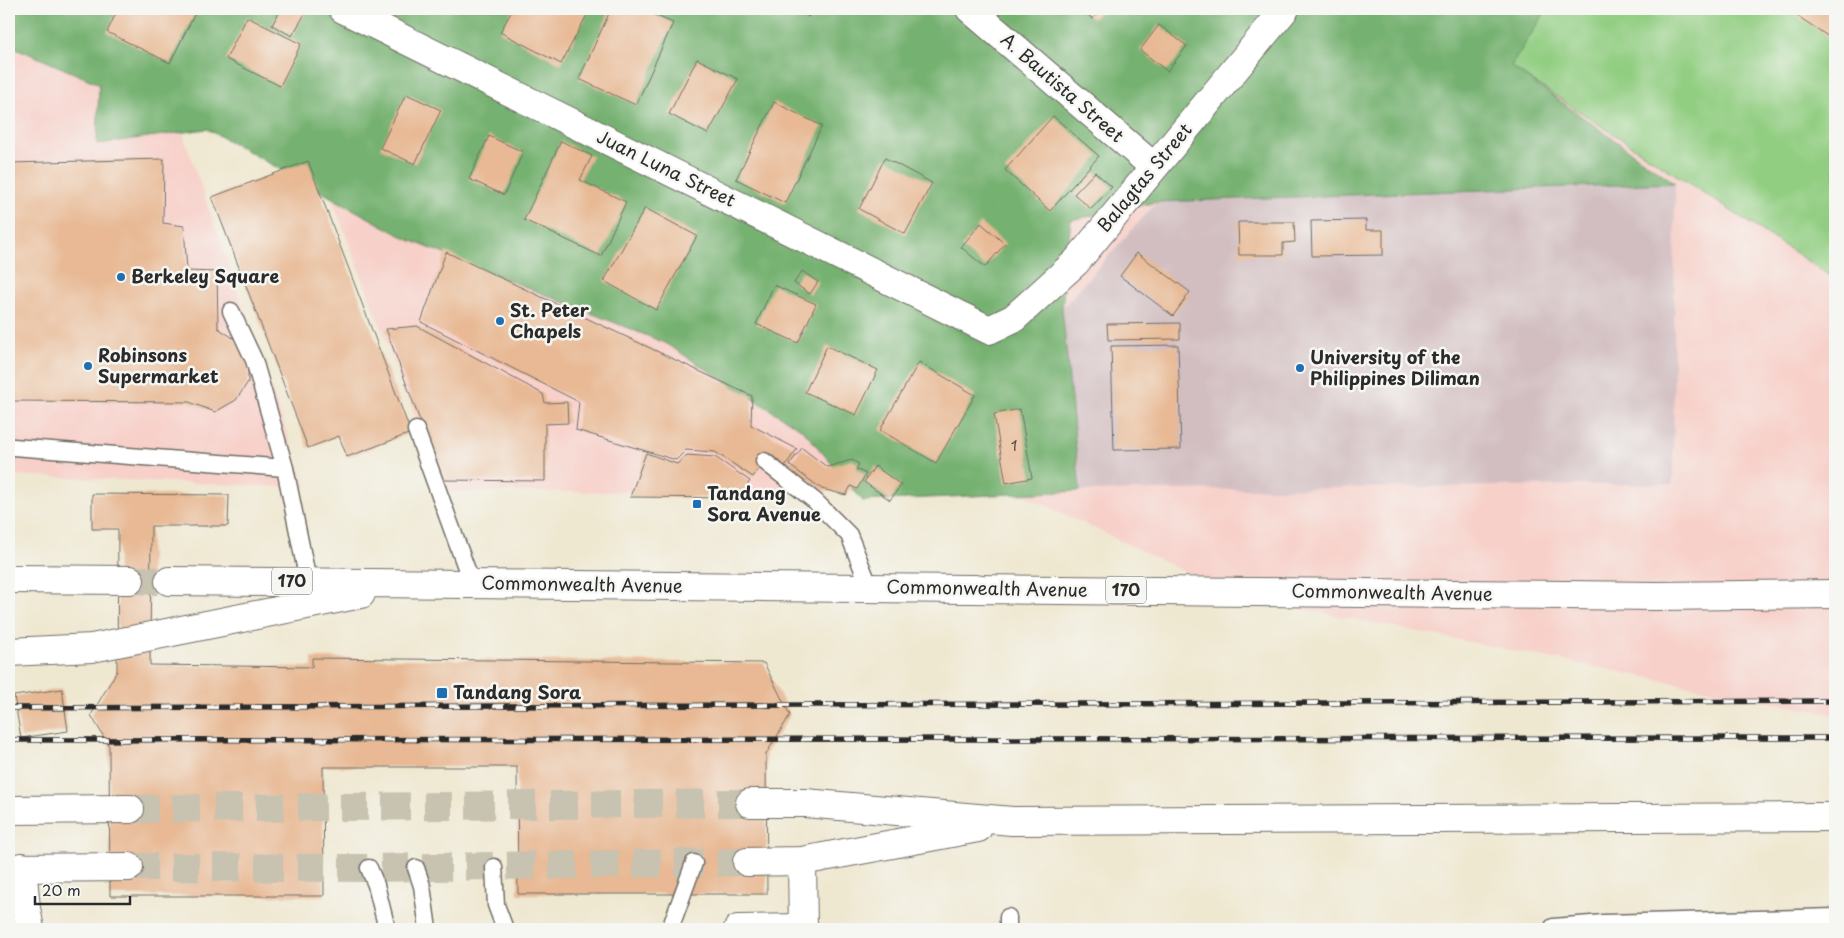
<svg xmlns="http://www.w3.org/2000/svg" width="1844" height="938" font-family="'Playpen Sans',sans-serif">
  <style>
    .built { fill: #f7d0c9 }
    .industrial { fill: #d2bec1 }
    .green { fill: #92ce82; stroke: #5e7c56 }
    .forest { fill: #75b170; stroke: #506e4e }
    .building { fill: #e8b994 }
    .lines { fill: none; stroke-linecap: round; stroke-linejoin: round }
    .primary-tunnel { stroke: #c8c2b0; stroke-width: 28; stroke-dasharray: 28 14; stroke-linecap: butt }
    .service-casing { stroke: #706d65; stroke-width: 19 }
    .minor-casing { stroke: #706d65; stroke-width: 30 }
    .secondary-casing { stroke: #706d65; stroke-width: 30 }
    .primary-casing { stroke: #706d65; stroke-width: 30 }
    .service { stroke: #fff; stroke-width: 16 }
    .minor { stroke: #fff; stroke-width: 28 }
    .secondary { stroke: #fff; stroke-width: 28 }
    .primary { stroke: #fff; stroke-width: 28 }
    .rail-casing { stroke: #2b2b2b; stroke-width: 5.5 }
    .rail { stroke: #f6f6f2; stroke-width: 4; stroke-dasharray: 11; stroke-linecap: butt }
    .poi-dot { fill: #1f6fb2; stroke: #f6f6f2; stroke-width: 2 }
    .labels { text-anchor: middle; stroke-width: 5; stroke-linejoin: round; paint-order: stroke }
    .number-label { font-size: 15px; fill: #5a4e45 }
    .shield { fill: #f6f6f2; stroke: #686867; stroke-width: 1 }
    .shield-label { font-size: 16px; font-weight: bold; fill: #2b2b2b }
    .street-label { font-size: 18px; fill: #2b2b2b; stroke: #f6f6f2 }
    .poi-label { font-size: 18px; font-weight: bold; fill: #2b2b2b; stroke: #f6f6f2; text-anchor: start }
  </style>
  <rect width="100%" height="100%" fill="#f6f6f2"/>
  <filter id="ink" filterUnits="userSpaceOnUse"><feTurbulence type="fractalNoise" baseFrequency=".02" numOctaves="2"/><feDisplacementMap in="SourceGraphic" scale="10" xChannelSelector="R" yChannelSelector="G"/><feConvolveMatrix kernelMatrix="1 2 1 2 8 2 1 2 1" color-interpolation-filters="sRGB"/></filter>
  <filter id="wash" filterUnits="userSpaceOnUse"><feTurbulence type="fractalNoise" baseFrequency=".0096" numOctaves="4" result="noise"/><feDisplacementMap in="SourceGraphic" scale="20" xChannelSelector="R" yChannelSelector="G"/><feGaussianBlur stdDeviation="1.12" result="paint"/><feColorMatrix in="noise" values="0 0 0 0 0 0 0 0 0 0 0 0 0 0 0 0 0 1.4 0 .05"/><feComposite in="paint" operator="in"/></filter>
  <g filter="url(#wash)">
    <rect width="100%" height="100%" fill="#efe8d1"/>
    <path class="built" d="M 9,9 L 164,80 L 306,488 L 9,475 Z
      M 31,9 L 1835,9 L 1835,715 L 1234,595 L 1005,486 Z
      M 319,165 L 959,491 L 444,492 Z"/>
    <path class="industrial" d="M 1675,183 L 1673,484 L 1080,491 L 1062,308 L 1157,202 Z"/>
    <path class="green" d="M 1547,9 L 1835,9 L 1835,279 L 1510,66 Z"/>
    <path class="forest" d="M 9,9 L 1547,9 L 1511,66 L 1675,183 L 1158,202 L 1071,220 L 1062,308 L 1080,491 L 863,501 L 804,431 L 665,343 L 407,239 L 207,129 L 97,144 L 99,84 L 9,45 Z"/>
    <g id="blocks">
      <path class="building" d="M 118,9 L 197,9 L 170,63 L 107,32 Z
        M 281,9 L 300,9 L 306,12 L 292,36 L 272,25 Z
        M 513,9 L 590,9 L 561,64 L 500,32 Z
        M 611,9 L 641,9 L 673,23 L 636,105 L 579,79 Z
        M 799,9 L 816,9 L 808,17 Z
        M 1080,9 L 1101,9 L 1093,19 Z
        M 1787,9 L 1835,9 L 1835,41 Z
        M 247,17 L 301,44 L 280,86 L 226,59 Z
        M 1159,25 L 1187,46 L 1167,71 L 1140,50 Z
        M 697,59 L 738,79 L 708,134 L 669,114 Z
        M 406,94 L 441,110 L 415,164 L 380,148 Z
        M 774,102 L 822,126 L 785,203 L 736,179 Z
        M 1053,116 L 1099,156 L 1050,211 L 1005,170 Z
        M 489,136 L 523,152 L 504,195 L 469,179 Z
        M 561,141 L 592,156 L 580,180 L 626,202 L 601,256 L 524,220 Z
        M 885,158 L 932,183 L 905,234 L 859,209 Z
        M 164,159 L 163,223 L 184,226 L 187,271 L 217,272 L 218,328 L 239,342 L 248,357 L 248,382 L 236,400 L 215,412 L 189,402 L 9,401 L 9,163 Z
        M 308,161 L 411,433 L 347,457 L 339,436 L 308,448 L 212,197 Z
        M 1095,172 L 1112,187 L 1091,209 L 1074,194 Z
        M 645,208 L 697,236 L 656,310 L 604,281 Z
        M 1366,220 L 1366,230 L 1383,230 L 1383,255 L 1312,256 L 1311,221 Z
        M 1238,222 L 1294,222 L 1295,242 L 1283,243 L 1283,255 L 1239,255 Z
        M 981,223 L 1005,244 L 985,267 L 961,247 Z
        M 446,252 L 752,396 L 751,425 L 797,449 L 785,466 L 769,453 L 753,477 L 715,452 L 686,450 L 676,460 L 576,430 L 579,402 L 421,322 Z
        M 1137,253 L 1190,292 L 1173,316 L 1120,276 Z
        M 802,271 L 818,282 L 810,294 L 794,283 Z
        M 774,285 L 816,304 L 798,343 L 756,324 Z
        M 1180,323 L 1180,339 L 1108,340 L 1107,324 Z
        M 417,326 L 543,394 L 545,403 L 567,402 L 568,423 L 545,424 L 545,481 L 442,480 L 386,329 Z
        M 1178,345 L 1181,449 L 1114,450 L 1111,346 Z
        M 827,346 L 878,370 L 856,415 L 805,392 Z
        M 919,362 L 975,395 L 936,463 L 880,430 Z
        M 1020,409 L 1032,478 L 1006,483 L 994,414 Z
        M 802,448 L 827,467 L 852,460 L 859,464 L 856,469 L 866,474 L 857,489 L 851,486 L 846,495 L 822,489 L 789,465 Z
        M 646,453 L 677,464 L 687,455 L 715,457 L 750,481 L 738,498 L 630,497 Z
        M 875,466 L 901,485 L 890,500 L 864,482 Z
        M 92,494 L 229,495 L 228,526 L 151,526 L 150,665 L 312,667 L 312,658 L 764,663 L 790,715 L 766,754 L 767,894 L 518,894 L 517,767 L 323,767 L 324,896 L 110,896 L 109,746 L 91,715 L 117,671 L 118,529 L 92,529 Z
        M 62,689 L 68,731 L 21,738 L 14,696 Z"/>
    </g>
  </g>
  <g filter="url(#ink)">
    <use href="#blocks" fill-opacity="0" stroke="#706d65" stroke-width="1"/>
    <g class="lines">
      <path class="primary-tunnel" d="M 130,580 L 169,581
        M 130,809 L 750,803
        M 129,867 L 369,868 L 747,862"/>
      <g class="service-casing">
        <path id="service" d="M 231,311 L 254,360 L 285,468 L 308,581
          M 416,430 L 472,584
          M 13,447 L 285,468
          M 764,461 L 815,501 L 849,535 L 870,588
          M 494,867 L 496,905 L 505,929
          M 369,868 L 376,885 L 387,929
          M 416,868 L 422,886 L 428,929
          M 1008,917 L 1008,929
          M 1553,927 L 1604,923 L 1835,917
          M 670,929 L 694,863"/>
      </g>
      <g class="minor-casing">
        <path id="minor" d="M 343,9 L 989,330 L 1014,318 L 1076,262 L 1285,9
          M 970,9 L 1154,167
          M 802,861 L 803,929
          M 738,929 L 803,928"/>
      </g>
      <g class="secondary-casing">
        <path id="secondary" d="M 22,867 L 26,908 L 30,929"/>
      </g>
      <g class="primary-casing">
        <path id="primary" d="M 9,579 L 130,580
          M 169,581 L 1657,596 L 1835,594
          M 9,652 L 92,648 L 361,594
          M 750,803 L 805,803 L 1012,821 L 1835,817
          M 9,810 L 130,809
          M 747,862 L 802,861 L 978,828
          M 9,868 L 129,867"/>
      </g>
      <use href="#service" class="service"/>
      <use href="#minor" class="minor"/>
      <use href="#secondary" class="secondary"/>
      <use href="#primary" class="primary"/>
      <g class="rail-casing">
        <path id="rail" d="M 9,708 L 1835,701
          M 9,740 L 1835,738"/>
      </g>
      <use href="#rail" class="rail"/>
    </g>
  </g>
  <g class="poi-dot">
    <circle cx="121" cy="277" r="5"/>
    <circle cx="500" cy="321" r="5"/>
    <circle cx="88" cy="366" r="5"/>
    <circle cx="1300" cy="368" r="5"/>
    <rect x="692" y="499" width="10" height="10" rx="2.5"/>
    <rect x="436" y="687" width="12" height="12" rx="2.5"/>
  </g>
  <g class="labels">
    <g class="number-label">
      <text x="1014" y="451">1</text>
    </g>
    <g class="shield">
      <rect x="272" y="567.5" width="40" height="27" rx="4"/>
      <rect x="1106" y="576.5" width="40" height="27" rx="4"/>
    </g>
    <g class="shield-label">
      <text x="292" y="587">170</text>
      <text x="1126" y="596">170</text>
    </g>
    <g class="street-label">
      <text transform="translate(1062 88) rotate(41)" y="6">A. Bautista Street</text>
      <text transform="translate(666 169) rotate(26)" y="6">Juan Luna Street</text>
      <text transform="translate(1145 178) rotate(-50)" y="6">Balagtas Street</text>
      <text transform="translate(582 585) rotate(1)" y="6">Commonwealth Avenue</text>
      <text transform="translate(987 589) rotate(1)" y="6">Commonwealth Avenue</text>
      <text transform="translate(1392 593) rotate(1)" y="6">Commonwealth Avenue</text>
    </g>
    <g class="poi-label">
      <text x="131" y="283">Berkeley Square</text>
      <text x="510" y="317">St. Peter<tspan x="510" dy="21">Chapels</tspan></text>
      <text x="98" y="362">Robinsons<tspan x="98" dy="21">Supermarket</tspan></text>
      <text x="1310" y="364">University of the<tspan x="1310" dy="21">Philippines Diliman</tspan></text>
      <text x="707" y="500">Tandang<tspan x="707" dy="21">Sora Avenue</tspan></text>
      <text x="453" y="699">Tandang Sora</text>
    </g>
  </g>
  <rect width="1844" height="938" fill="none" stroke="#f6f6f2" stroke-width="30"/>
  <path d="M35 896v8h95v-8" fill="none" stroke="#2b2b2b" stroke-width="2.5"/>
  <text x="42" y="896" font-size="15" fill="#2b2b2b" stroke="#f6f6f2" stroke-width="4" paint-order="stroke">20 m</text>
</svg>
